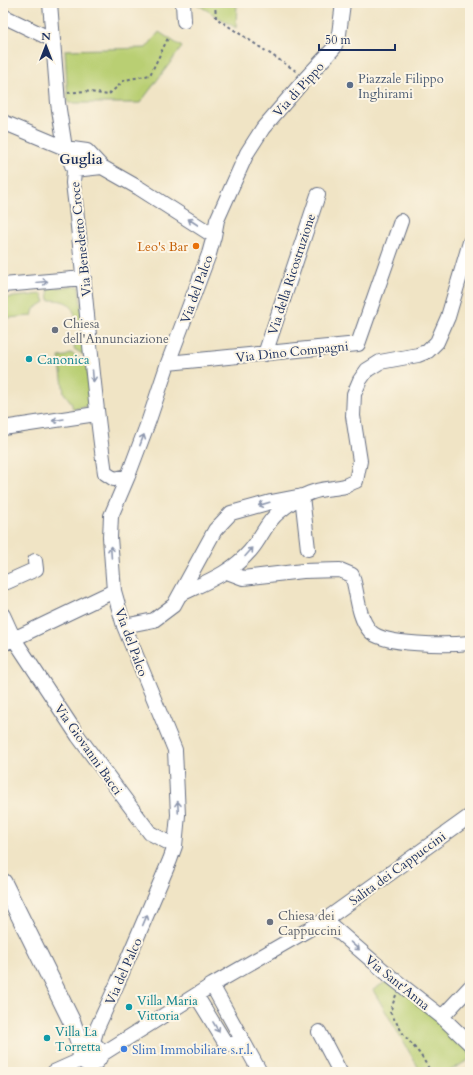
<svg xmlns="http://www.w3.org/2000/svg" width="473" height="1075" font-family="Cardo,serif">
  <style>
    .green { fill: #b9cf73; stroke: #6a7f68 }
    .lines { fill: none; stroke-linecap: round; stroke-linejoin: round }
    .minor-casing { stroke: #666e82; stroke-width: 16 }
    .major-casing { stroke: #666e82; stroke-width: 19 }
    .path { stroke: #666e82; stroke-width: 2; stroke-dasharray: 3 3; stroke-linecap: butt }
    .minor { stroke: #fff; stroke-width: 14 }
    .major { stroke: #fff; stroke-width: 17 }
    .oneway { stroke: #8d97ae }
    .service-dot { fill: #5c6f8a; stroke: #fcf5e5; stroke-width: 1.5 }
    .food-dot { fill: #e8710a; stroke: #fcf5e5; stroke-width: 1.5 }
    .worship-dot { fill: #6b7280; stroke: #fcf5e5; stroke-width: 1.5 }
    .culture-dot { fill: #0f9aa8; stroke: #fcf5e5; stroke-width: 1.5 }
    .shop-dot { fill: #3f7fe0; stroke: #fcf5e5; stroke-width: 1.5 }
    .labels { text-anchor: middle; stroke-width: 4; stroke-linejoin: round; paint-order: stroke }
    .service-label { font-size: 13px; fill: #4e5e75; stroke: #fcf5e5; text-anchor: start }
    .street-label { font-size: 13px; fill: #1b2f5e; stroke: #fcf5e5 }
    .food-label { font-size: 13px; fill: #c56008; stroke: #fcf5e5; text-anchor: end }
    .worship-label { font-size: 13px; fill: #5b616d; stroke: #fcf5e5; text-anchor: start }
    .culture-label { font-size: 13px; fill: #0d838f; stroke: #fcf5e5; text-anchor: start }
    .shop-label { font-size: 13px; fill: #366cbe; stroke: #fcf5e5; text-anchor: start }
    .neighbourhood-label { font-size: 14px; font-weight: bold; fill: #1b2f5e; stroke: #fcf5e5 }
  </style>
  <rect width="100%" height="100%" fill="#fcf5e5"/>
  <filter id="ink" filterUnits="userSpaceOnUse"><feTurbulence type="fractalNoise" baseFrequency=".025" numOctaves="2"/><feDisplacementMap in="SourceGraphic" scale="8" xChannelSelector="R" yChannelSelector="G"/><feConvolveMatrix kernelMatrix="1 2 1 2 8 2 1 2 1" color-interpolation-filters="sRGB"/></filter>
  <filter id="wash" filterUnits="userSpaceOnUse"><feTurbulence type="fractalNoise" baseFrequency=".012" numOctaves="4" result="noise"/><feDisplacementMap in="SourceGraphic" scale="16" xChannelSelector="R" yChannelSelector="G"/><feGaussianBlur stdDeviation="0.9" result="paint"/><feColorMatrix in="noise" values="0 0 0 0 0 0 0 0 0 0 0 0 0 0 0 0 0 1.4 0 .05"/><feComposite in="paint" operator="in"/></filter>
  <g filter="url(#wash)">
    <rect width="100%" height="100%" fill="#f0e4c5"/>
    <path class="green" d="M 195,3 L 237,3 L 236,28 Z
      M 159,32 L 182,47 L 140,103 L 68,103 L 65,50 L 146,48 Z
      M 79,286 L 83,327 L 78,328 C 73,307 73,300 49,300 L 48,288 Z
      M 42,294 L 45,302 L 34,309 L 32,316 L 7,318 L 5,298 Z
      M 77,333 L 84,333 L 86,356 L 74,349 Z
      M 71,353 L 87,363 L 90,406 L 73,409 L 71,402 L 64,393 L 59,357 L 66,356 Z
      M 390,979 L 470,1048 L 470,1059 L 448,1072 L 421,1072 L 373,990 Z"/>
  </g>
  <g filter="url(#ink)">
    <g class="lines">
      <g class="minor-casing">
        <path id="minor" d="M 50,3 L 58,103 L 65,148 L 74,170 L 73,183 C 85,279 91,377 105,473 L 114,479 L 128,476
          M 183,3 L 184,21
          M 3,16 L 53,40
          M 3,122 L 65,148 L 87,151 L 102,167 L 139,188 L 214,236 L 209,254 L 168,363 L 149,420 L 128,476 L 111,516 L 110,537 L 114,591 L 124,626 L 175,750 L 178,815 L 175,846 L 170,860 L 118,982 L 97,1028 L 92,1045
          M 74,170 L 102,167
          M 214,236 L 217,220 L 247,153 L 263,128 L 306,78 L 334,48 L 339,34 L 343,3
          M 3,285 L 84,278
          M 265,354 L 318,195
          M 168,363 L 358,344 L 401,221
          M 3,428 L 96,414
          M 302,496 L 308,549
          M 227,572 L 243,578 L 303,571 L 340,570 L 352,575 C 358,593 357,616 370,631 C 383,646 450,645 470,643
          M 7,582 L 36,569 L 35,561
          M 181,594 C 206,582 231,573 250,551 C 261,539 266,522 279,512 C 287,505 299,497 310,493 C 321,488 334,489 345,486 C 349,484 353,482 356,481 L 360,461 L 353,416 L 354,394 L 360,380 L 367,370 L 380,362 L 418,355 L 428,351 L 437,342 L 448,317 L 470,242
          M 3,615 L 14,639 L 78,736 L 150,833 L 175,846
          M 124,626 L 154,620 L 174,605 L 215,530 L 231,513 L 271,502 L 297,497
          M 3,644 L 114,591
          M 325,920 L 391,977 L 442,1017 L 470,1044
          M 212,985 L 260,1072
          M 196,995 L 226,1044 L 243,1044
          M 442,1017 L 470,987
          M 319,1032 L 340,1072
          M 99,1056 L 212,985 L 325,920 L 470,816
          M 54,1072 L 83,1059"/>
      </g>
      <g class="major-casing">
        <path id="major" d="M 3,882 L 72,1022 L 82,1050
          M81 1054a9 9 0 1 1 18 0a9 9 0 1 1-18 0Z"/>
      </g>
      <path class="path" d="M 215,3 L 216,18 L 296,71
        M 68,93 L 84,91 L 108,95 L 125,80 L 150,75 L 168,38
        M 396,995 L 390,1012 L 404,1035 L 420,1054 L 431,1072"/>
      <use href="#minor" class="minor"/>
      <use href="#major" class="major"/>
    </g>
    <defs><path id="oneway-shaft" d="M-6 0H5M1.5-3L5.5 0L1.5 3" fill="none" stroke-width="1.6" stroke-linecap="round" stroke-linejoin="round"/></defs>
    <g class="oneway">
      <use href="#oneway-shaft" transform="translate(193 222) rotate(-147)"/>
      <use href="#oneway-shaft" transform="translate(42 282) rotate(-5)"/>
      <use href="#oneway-shaft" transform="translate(93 376) rotate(85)"/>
      <use href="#oneway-shaft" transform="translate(58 420) rotate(171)"/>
      <use href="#oneway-shaft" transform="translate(142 440) rotate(-69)"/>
      <use href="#oneway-shaft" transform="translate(264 504) rotate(164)"/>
      <use href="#oneway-shaft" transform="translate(111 552) rotate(-94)"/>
      <use href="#oneway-shaft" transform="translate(249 552) rotate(-48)"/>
      <use href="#oneway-shaft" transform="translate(178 807) rotate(-93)"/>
      <use href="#oneway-shaft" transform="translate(145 920) rotate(-67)"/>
      <use href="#oneway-shaft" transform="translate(355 946) rotate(41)"/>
      <use href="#oneway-shaft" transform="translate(216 1027) rotate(59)"/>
    </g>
  </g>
  <circle class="service-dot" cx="350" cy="85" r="4"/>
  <circle class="food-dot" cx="196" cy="246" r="4"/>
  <g class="worship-dot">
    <circle cx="55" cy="330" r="4"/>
    <circle cx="270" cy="922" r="4"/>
  </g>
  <g class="culture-dot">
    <circle cx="29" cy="359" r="4"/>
    <circle cx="129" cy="1007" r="4"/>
    <circle cx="47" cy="1038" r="4"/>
  </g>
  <circle class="shop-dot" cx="124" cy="1049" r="4"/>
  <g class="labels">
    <g class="service-label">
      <text x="358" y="83">Piazzale Filippo<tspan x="358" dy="15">Inghirami</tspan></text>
    </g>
    <g class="street-label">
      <text transform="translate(298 89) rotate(-48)" y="5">Via di Pippo</text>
      <text transform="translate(80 239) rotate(-96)" y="5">Via Benedetto Croce</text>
      <text transform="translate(291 274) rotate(-72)" y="5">Via della Ricostruzione</text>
      <text transform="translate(196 289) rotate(-70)" y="5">Via del Palco</text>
      <text transform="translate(292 351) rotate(-6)" y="5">Via Dino Compagni</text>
      <text transform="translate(132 642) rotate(70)" y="5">Via del Palco</text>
      <text transform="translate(89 749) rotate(55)" y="5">Via Giovanni Bacci</text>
      <text transform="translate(397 868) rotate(-36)" y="5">Salita dei Cappuccini</text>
      <text transform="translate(123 971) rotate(-66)" y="5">Via del Palco</text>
      <text transform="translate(398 982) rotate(39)" y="5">Via Sant'Anna</text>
    </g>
    <g class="food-label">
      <text x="188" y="251">Leo's Bar</text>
    </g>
    <g class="worship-label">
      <text x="63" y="328">Chiesa<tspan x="63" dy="15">dell'Annunciazione</tspan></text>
      <text x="278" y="920">Chiesa dei<tspan x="278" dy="15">Cappuccini</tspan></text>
    </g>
    <g class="culture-label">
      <text x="37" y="364">Canonica</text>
      <text x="137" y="1005">Villa Maria<tspan x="137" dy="15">Vittoria</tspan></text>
      <text x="55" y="1036">Villa La<tspan x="55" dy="15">Torretta</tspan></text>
    </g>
    <g class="shop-label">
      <text x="132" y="1054">Slim Immobiliare s.r.l.</text>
    </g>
    <g class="neighbourhood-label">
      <text x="81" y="164">Guglia</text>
    </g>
  </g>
  <rect width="473" height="1075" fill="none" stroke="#fcf5e5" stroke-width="16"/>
  <g transform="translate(46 46)" stroke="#fcf5e5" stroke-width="3" paint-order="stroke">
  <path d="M0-3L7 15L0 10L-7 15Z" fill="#1b2f5e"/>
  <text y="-6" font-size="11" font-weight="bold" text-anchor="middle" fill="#1b2f5e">N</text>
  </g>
  <path d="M319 44v6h76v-6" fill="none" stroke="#1b2f5e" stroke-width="2"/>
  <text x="325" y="44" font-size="12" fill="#1b2f5e" stroke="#fcf5e5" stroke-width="3" paint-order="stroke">50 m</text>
</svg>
